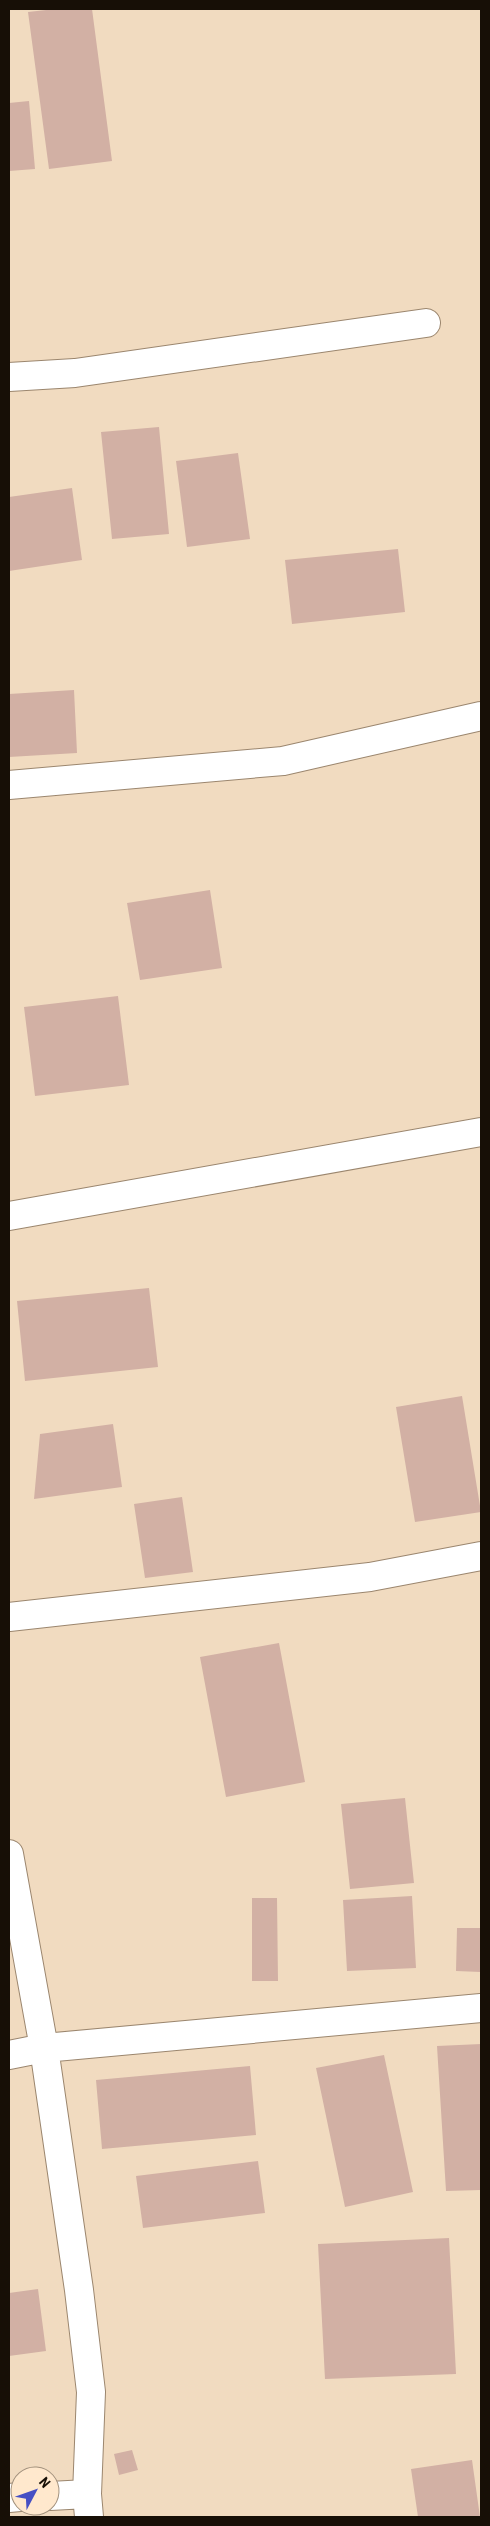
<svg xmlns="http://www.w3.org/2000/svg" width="490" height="2526" font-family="'Roboto Condensed',sans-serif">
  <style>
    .building { fill: #d2b0a4 }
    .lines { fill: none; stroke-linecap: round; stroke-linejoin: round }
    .street-casing { stroke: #9b866e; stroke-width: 30 }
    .street { stroke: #fff; stroke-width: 28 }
  </style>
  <rect width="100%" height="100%" fill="#f1dbc0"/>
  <path class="building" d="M 55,9 L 92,9 L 112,161 L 49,169 L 28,12 Z
    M 29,101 L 35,169 L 9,171 L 9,103 Z
    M 159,427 L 169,534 L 112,539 L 101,432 Z
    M 238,453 L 250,539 L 187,547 L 176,461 Z
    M 72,488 L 82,560 L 9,571 L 9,497 Z
    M 398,549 L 405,612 L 292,624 L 285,560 Z
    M 74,690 L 77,753 L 9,757 L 9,694 Z
    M 210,890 L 222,968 L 140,980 L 127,903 Z
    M 118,996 L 129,1085 L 35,1096 L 24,1007 Z
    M 149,1288 L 158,1367 L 25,1381 L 17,1301 Z
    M 462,1396 L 481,1512 L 415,1522 L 396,1407 Z
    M 113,1424 L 122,1487 L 34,1499 L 40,1434 Z
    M 182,1497 L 193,1572 L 145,1578 L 134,1504 Z
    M 279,1643 L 305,1782 L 226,1797 L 200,1657 Z
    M 405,1798 L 414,1883 L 350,1889 L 341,1804 Z
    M 412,1896 L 416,1968 L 347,1971 L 343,1900 Z
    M 252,1898 L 277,1898 L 278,1981 L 252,1981 Z
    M 457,1928 L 481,1928 L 481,1972 L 456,1971 Z
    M 481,2044 L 481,2190 L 446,2191 L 437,2046 Z
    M 384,2055 L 413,2192 L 345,2207 L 316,2068 Z
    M 250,2066 L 256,2135 L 102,2149 L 96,2080 Z
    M 258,2161 L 265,2213 L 143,2228 L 136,2176 Z
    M 449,2238 L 456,2374 L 325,2379 L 318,2244 Z
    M 38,2289 L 46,2351 L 9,2356 L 9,2293 Z
    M 132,2450 L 138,2470 L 119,2475 L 114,2454 Z
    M 472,2460 L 480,2517 L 418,2517 L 411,2469 Z"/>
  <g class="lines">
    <g class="street-casing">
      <path id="street" d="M 9,377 L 75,373 L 426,323
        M 9,785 L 283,761 L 481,716
        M 9,1216 L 481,1132
        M 9,1617 L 370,1577 L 481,1556
        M 9,1854 L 44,2048 L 79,2290 L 91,2392 L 87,2494 L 89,2517
        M 9,2055 L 44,2048 L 481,2008
        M 50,2496 L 87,2494
        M 9,2498 L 20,2497"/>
    </g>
    <use href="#street" class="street"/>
  </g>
  <rect width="490" height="2526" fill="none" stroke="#170f06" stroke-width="20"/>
  <g transform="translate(35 2491) rotate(49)"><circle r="24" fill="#ffe8cd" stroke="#a2917d"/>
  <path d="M0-4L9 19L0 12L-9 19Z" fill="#464fc4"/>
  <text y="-8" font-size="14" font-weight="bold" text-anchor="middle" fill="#170f06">N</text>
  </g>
</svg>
